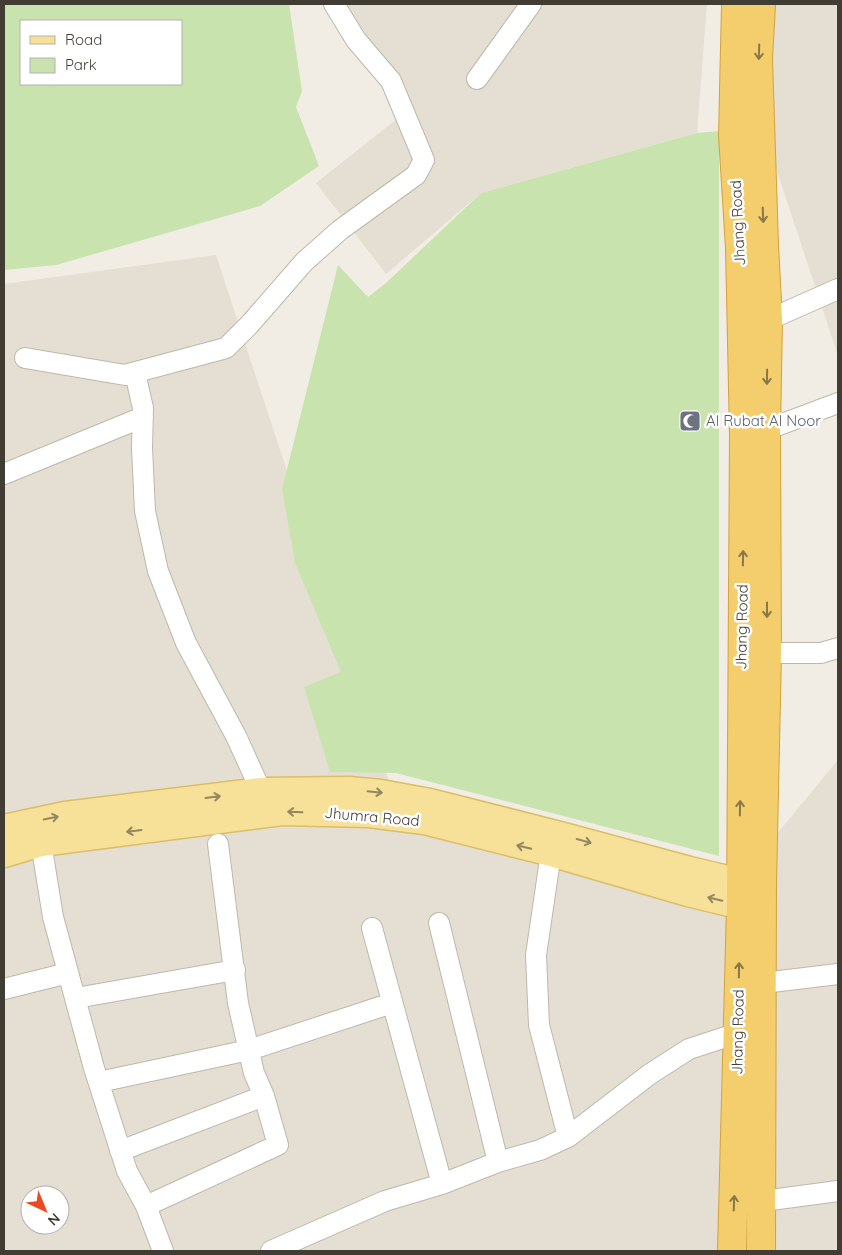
<svg xmlns="http://www.w3.org/2000/svg" width="842" height="1255" font-family="Quicksand,sans-serif">
  <style>
    .residential { fill: #e4dfd2; fill-rule: evenodd }
    .green { fill: #c9e3af; fill-rule: evenodd }
    .lines { fill: none; stroke-linecap: round; stroke-linejoin: round }
    .minor-casing { stroke: #beb8aa; stroke-width: 22 }
    .major-casing { stroke: #dabe68; stroke-width: 29 }
    .highway-casing { stroke: #d2a23d; stroke-width: 30 }
    .minor { stroke: #fff; stroke-width: 20 }
    .major { stroke: #f7e097; stroke-width: 26 }
    .highway { stroke: #f4cd6c; stroke-width: 28 }
    .oneway { stroke: #89774a }
    .oneway2 { stroke: #938661 }
    .labels { text-anchor: middle; stroke-width: 5; stroke-linejoin: round; paint-order: stroke }
    .street-label { font-size: 15px; fill: #423d34; stroke: #fff }
    .worship-label { font-size: 15px; fill: #5b616d; stroke: #fff; text-anchor: start }
  </style>
  <rect width="100%" height="100%" fill="#f1ede4"/>
  <path class="residential" d="M 339,4 L 707,4 L 697,133 L 481,193 L 386,274 L 316,183 L 402,115 Z
    M 722,4 L 838,4 L 838,356 Z
    M 216,255 L 401,818 L 694,907 L 766,847 L 838,760 L 838,1251 L 4,1251 L 4,284 ZM 30,1195 L 60,1195 L 60,1225 L 30,1225 Z"/>
  <path class="green" d="M 4,4 L 289,4 L 302,91 L 296,107 L 319,166 L 260,206 L 56,265 L 4,270 ZM 21,21 L 181,21 L 181,84 L 21,84 Z
    M 719,131 L 719,856 L 396,773 L 330,772 L 304,687 L 341,672 L 295,563 L 282,489 L 338,265 L 368,297 L 386,283 L 481,193 L 697,133 Z"/>
  <g class="lines">
    <g class="minor-casing">
      <path id="minor" d="M 477,79 L 531,4
        M 768,320 L 838,289
        M 25,358 L 125,375 L 226,348 L 250,324 L 304,262 L 340,230 L 416,175 L 424,160 L 391,81 L 356,40 L 334,4
        M 135,373 L 143,408 L 142,448 L 145,511 L 158,571 L 186,643 L 236,736 L 261,791
        M 766,430 L 838,403
        M 4,474 L 143,417
        M 767,653 L 821,653 L 838,648
        M 41,843 L 53,917 L 94,1068 L 127,1171 L 146,1206 L 163,1251
        M 551,853 L 536,955 L 539,1025 L 568,1137
        M 439,923 L 498,1162
        M 372,928 L 442,1184
        M 763,983 L 838,974
        M 4,989 L 68,973
        M 76,998 L 235,970
        M 99,1082 L 249,1050 L 392,1003
        M 120,1151 L 264,1096
        M 763,1201 L 838,1191
        M 146,1206 L 278,1145 L 264,1096 L 254,1073 L 238,1003 L 218,844
        M 271,1251 L 385,1201 L 442,1184 L 498,1162 L 540,1150 L 568,1137 L 650,1074 L 689,1049 L 738,1033"/>
    </g>
    <g class="major-casing">
      <path id="major" d="M 4,828 L 65,815 L 261,791 L 349,790 L 381,793 L 430,802 L 564,836 L 690,870 L 740,882 L 762,883
        M 4,854 L 41,843 L 282,812 L 369,814 L 424,821 L 551,853 L 688,893 L 741,906 L 762,908"/>
    </g>
    <g class="highway-casing">
      <path id="highway" d="M 761,4 L 758,59 L 764,245 L 768,320 L 766,430 L 767,653 L 762,883 L 761,1251
        M 732,1251 L 741,906 L 744,436 L 740,248 L 733,135 L 736,4"/>
    </g>
    <use href="#minor" class="minor"/>
    <use href="#major" class="major"/>
    <use href="#highway" class="highway"/>
  </g>
  <defs><path id="oneway-shaft" d="M-6 0H5M1.5-3L5.5 0L1.5 3" fill="none" stroke-width="1.6" stroke-linecap="round" stroke-linejoin="round" transform="scale(1.25)"/></defs>
  <g class="oneway">
    <use href="#oneway-shaft" transform="translate(759 52) rotate(92)"/>
    <use href="#oneway-shaft" transform="translate(763 215) rotate(88)"/>
    <use href="#oneway-shaft" transform="translate(767 377) rotate(91)"/>
    <use href="#oneway-shaft" transform="translate(743 558) rotate(-89)"/>
    <use href="#oneway-shaft" transform="translate(767 610) rotate(90)"/>
    <use href="#oneway-shaft" transform="translate(740 808) rotate(-89)"/>
    <use href="#oneway-shaft" transform="translate(739 970) rotate(-89)"/>
    <use href="#oneway-shaft" transform="translate(734 1203) rotate(-88)"/>
  </g>
  <g class="oneway2">
    <use href="#oneway-shaft" transform="translate(375 792) rotate(6)"/>
    <use href="#oneway-shaft" transform="translate(213 797) rotate(-7)"/>
    <use href="#oneway-shaft" transform="translate(295 812) rotate(-178)"/>
    <use href="#oneway-shaft" transform="translate(51 818) rotate(-11)"/>
    <use href="#oneway-shaft" transform="translate(134 831) rotate(173)"/>
    <use href="#oneway-shaft" transform="translate(584 841) rotate(15)"/>
    <use href="#oneway-shaft" transform="translate(524 847) rotate(-166)"/>
    <use href="#oneway-shaft" transform="translate(715 899) rotate(-167)"/>
  </g>
  <defs>
    <g id="mosque-square" transform="scale(1.125)"><rect x="-9" y="-9" width="18" height="18" rx="4" fill="#6b7280" stroke="#fff"/><path d="M3.5-4.9A6 6 0 1 0 3.5 4.9A5 5 0 1 1 3.5-4.9Z" fill="#fff"/></g>
  </defs>
  <g fill-rule="evenodd">
    <use href="#mosque-square" x="690" y="421"/>
  </g>
  <g class="labels">
    <g class="street-label">
      <text transform="translate(738 223) rotate(-93)" y="5">Jhang Road</text>
      <text transform="translate(742 627) rotate(-89)" y="5">Jhang Road</text>
      <text transform="translate(372 817) rotate(5)" y="5">Jhumra Road</text>
      <text transform="translate(738 1032) rotate(-89)" y="5">Jhang Road</text>
    </g>
    <g class="worship-label">
      <text x="706" y="426">Al Rubat Al Noor</text>
    </g>
  </g>
  <rect width="842" height="1255" fill="none" stroke="#423d34" stroke-width="10"/>
  <rect x="20" y="20" width="162" height="65" fill="#ffffff" stroke="#b3b1ae"/>
  <rect x="30" y="36" width="25" height="8" fill="#f7e097" stroke="#b3b1ae"/>
  <text x="65" y="45" font-size="15" fill="#423d34">Road</text>
  <rect x="30" y="58" width="25" height="15" fill="#c9e3af" stroke="#b3b1ae"/>
  <text x="65" y="70" font-size="15" fill="#423d34">Park</text>
  <g transform="translate(45 1210) rotate(136)"><circle r="24" fill="#ffffff" stroke="#b3b1ae"/>
  <path d="M0-4L9 19L0 12L-9 19Z" fill="#eb4921"/>
  <text y="-8" font-size="14" font-weight="bold" text-anchor="middle" fill="#423d34">N</text>
  </g>
</svg>
